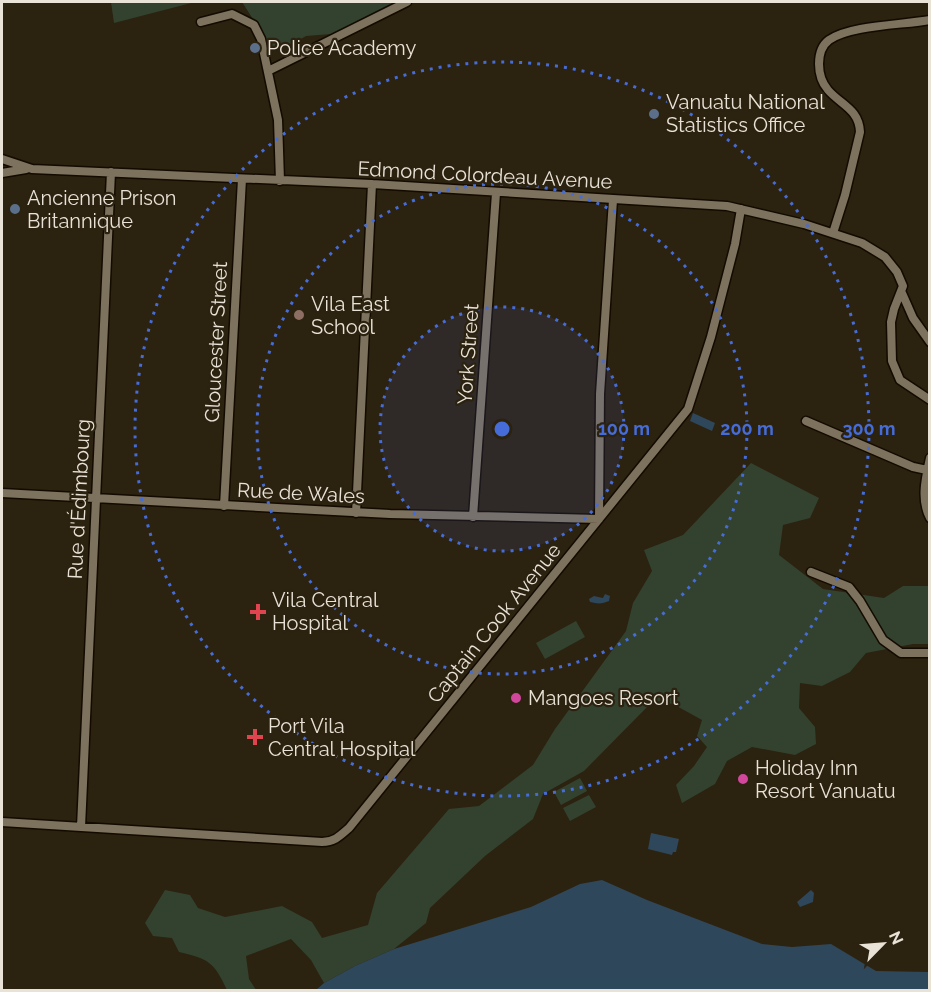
<svg xmlns="http://www.w3.org/2000/svg" width="931" height="992" font-family="Raleway,sans-serif">
  <style>
    .green { fill: #32422f }
    .water { fill: #2f475a }
    .lines { fill: none; stroke-linecap: round; stroke-linejoin: round }
    .minor-casing { stroke: #140b00; stroke-width: 11 }
    .minor { stroke: #7d725e; stroke-width: 8 }
    .ring { fill: none; stroke: #466cd8; stroke-width: 3; stroke-dasharray: 3 6 }
    .service-dot { fill: #5c6f8a; stroke: #2c2210; stroke-width: 2 }
    .education-dot { fill: #8d6e63; stroke: #2c2210; stroke-width: 2 }
    .health-dot { fill: #e0444e; stroke: #2c2210; stroke-width: 2 }
    .hotel-dot { fill: #d1479c; stroke: #2c2210; stroke-width: 2 }
    .labels { text-anchor: middle; stroke-width: 4.5; stroke-linejoin: round; paint-order: stroke }
    .poi-label { font-size: 20px; fill: #e9e2d7; stroke: #2c2210; text-anchor: start }
    .street-label { font-size: 20px; fill: #e9e2d7; stroke: #2c2210 }
    .centre { fill: #466cd8; stroke: #2c2210; stroke-width: 3 }
    .ring-label { font-size: 18px; text-anchor: middle; font-weight: bold; fill: #466cd8; stroke: #2c2210; stroke-width: 4.5; stroke-linejoin: round; paint-order: stroke }
  </style>
  <rect width="100%" height="100%" fill="#2c2210"/>
  <path class="green" d="M 111,2 L 195,2 L 114,23 Z
    M 242,2 L 394,2 L 331,34 L 306,36 L 287,47 L 268,48 L 262,33 Z
    M 751,463 L 819,498 L 810,518 L 783,525 L 779,555 L 823,589 L 884,598 L 903,586 L 928,586 L 929,588 L 929,644 L 913,644 L 866,653 L 850,672 L 822,686 L 800,683 L 799,708 L 815,727 L 816,744 L 795,755 L 752,747 L 727,761 L 715,784 L 682,803 L 676,785 L 694,766 L 707,747 L 697,736 L 702,720 L 673,704 L 653,701 L 584,771 L 543,794 L 533,819 L 485,856 L 430,908 L 426,923 L 394,949 L 355,966 L 324,983 L 311,960 L 291,939 L 246,956 L 249,979 L 256,990 L 227,990 C 214,962 209,959 179,952 L 172,938 L 153,936 L 145,923 L 165,890 L 190,895 L 198,908 L 225,917 L 282,906 L 312,922 L 322,938 L 368,925 L 377,893 L 449,809 L 479,806 L 533,765 L 555,729 L 626,631 L 633,603 L 652,571 L 644,550 L 683,535 Z
    M 576,621 L 585,637 L 545,659 L 536,643 Z
    M 580,778 L 587,791 L 561,805 L 554,792 Z
    M 589,795 L 596,807 L 570,821 L 563,808 Z"/>
  <path class="water" d="M 693,413 L 715,423 L 712,431 L 690,421 Z
    M 605,594 L 610,596 L 609,601 C 602,604 598,604 590,602 L 589,599 L 594,596 L 603,598 Z
    M 651,833 L 679,839 L 676,852 L 673,852 L 672,855 L 648,849 Z
    M 602,880 L 647,900 L 762,944 L 792,947 L 831,944 L 876,971 L 929,972 L 929,990 L 316,990 L 324,983 L 355,966 L 394,949 L 531,907 L 580,884 Z
    M 811,890 L 814,893 L 813,902 L 800,907 L 797,902 Z"/>
  <g class="lines">
    <g class="minor-casing">
      <path id="minor" d="M 201,22 L 232,14 L 254,25 L 261,39 L 278,120 L 280,181
        M 268,71 L 407,2
        M 2,159 L 32,169 L 372,184 L 727,206 L 804,224 L 862,243 L 885,257 L 897,272 L 903,286 L 894,309 L 891,322 L 892,361 L 900,380 L 930,400
        M 2,173 L 26,169
        M 833,233 L 845,195 L 860,132 C 859,109 841,105 828,90 C 822,83 819,73 819,64 C 819,54 821,46 829,40 C 850,25 903,25 930,20
        M 902,293 L 913,318 L 930,342
        M 806,421 L 913,467 L 927,470
        M 930,458 C 926,477 920,499 930,518
        M 2,493 L 390,514 L 599,519
        M 224,506 L 242,179
        M 356,513 L 372,184
        M 473,517 L 496,193
        M 599,518 L 600,394 L 613,200
        M 811,572 L 849,587 L 860,601 L 883,640 L 901,653 L 930,653
        M 2,822 L 322,842 C 334,842 340,836 349,828 L 688,409 L 711,337 L 735,244 L 741,209
        M 81,827 L 111,172"/>
    </g>
    <use href="#minor" class="minor"/>
  </g>
  <circle cx="502" cy="429" r="122" fill="#466cd8" fill-opacity=".12"/>
  <g class="ring">
    <circle cx="502" cy="429" r="122"/>
    <circle cx="502" cy="429" r="245"/>
    <circle cx="502" cy="429" r="367"/>
  </g>
  <g class="service-dot">
    <circle cx="255" cy="48" r="6"/>
    <circle cx="654" cy="114" r="6"/>
    <circle cx="15" cy="209" r="6"/>
  </g>
  <circle class="education-dot" cx="299" cy="315" r="6"/>
  <g class="health-dot">
    <path d="M255 603h6v6h6v6h-6v6h-6v-6h-6v-6h6z"/>
    <path d="M252 728h6v6h6v6h-6v6h-6v-6h-6v-6h6z"/>
  </g>
  <g class="hotel-dot">
    <circle cx="516" cy="698" r="6"/>
    <circle cx="743" cy="779" r="6"/>
  </g>
  <g class="labels">
    <g class="poi-label">
      <text x="267" y="55">Police Academy</text>
      <text x="666" y="109">Vanuatu National<tspan x="666" dy="23">Statistics Office</tspan></text>
      <text x="27" y="205">Ancienne Prison<tspan x="27" dy="23">Britannique</tspan></text>
      <text x="311" y="311">Vila East<tspan x="311" dy="23">School</tspan></text>
      <text x="272" y="607">Vila Central<tspan x="272" dy="23">Hospital</tspan></text>
      <text x="528" y="705">Mangoes Resort</text>
      <text x="268" y="733">Port Vila<tspan x="268" dy="23">Central Hospital</tspan></text>
      <text x="755" y="775">Holiday Inn<tspan x="755" dy="23">Resort Vanuatu</tspan></text>
    </g>
    <g class="street-label">
      <text transform="translate(485 175) rotate(3)" y="7">Edmond Colordeau Avenue</text>
      <text transform="translate(216 342) rotate(-87)" y="7">Gloucester Street</text>
      <text transform="translate(468 354) rotate(-86)" y="7">York Street</text>
      <text transform="translate(301 493) rotate(3)" y="7">Rue de Wales</text>
      <text transform="translate(79 499) rotate(-87)" y="7">Rue d'Édimbourg</text>
      <text transform="translate(494 623) rotate(-51)" y="7">Captain Cook Avenue</text>
    </g>
  </g>
  <circle cx="502" cy="429" r="9" class="centre"/>
  <g class="ring-label">
    <text x="624" y="435">100 m</text>
    <text x="747" y="435">200 m</text>
    <text x="869" y="435">300 m</text>
  </g>
  <rect width="931" height="992" fill="none" stroke="#e9e2d7" stroke-width="6"/>
  <g transform="translate(883 944) rotate(65)" stroke="#2c2210" stroke-width="4.5" paint-order="stroke">
  <path d="M0-4.5L10 22L0 15L-10 22Z" fill="#e9e2d7"/>
  <text y="-9" font-size="16" font-weight="bold" text-anchor="middle" fill="#e9e2d7">N</text>
  </g>
</svg>
